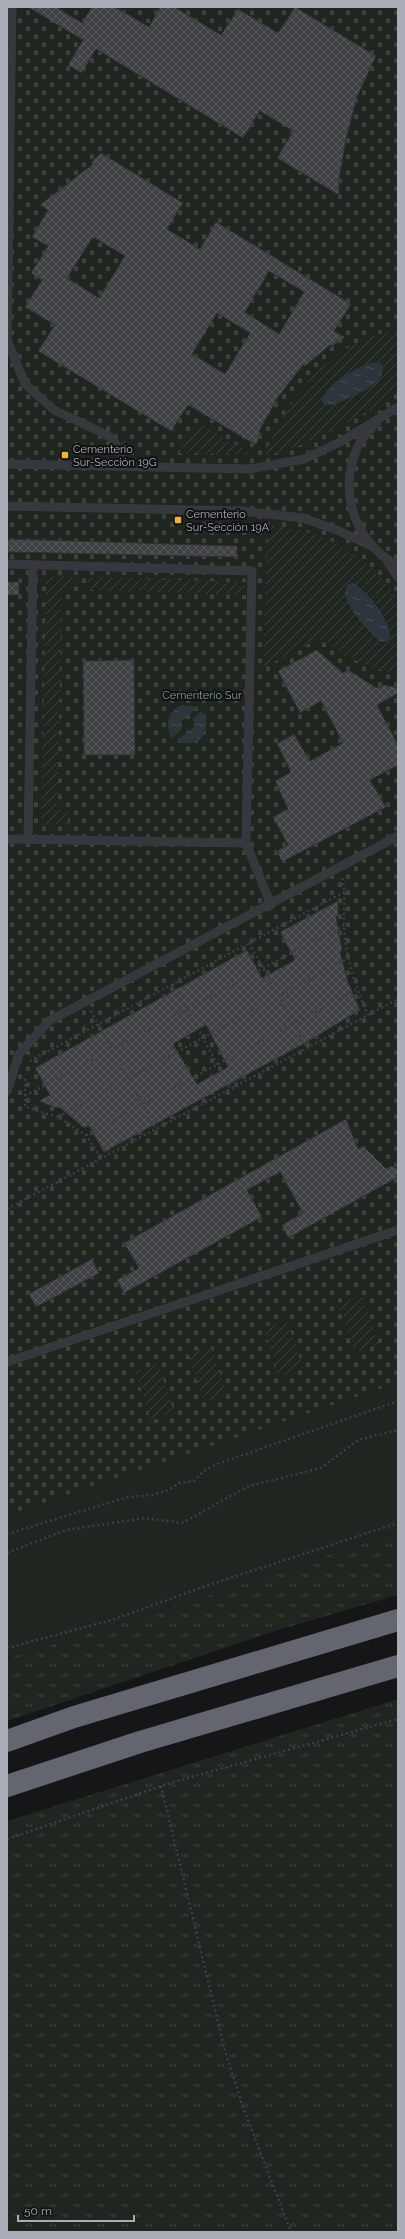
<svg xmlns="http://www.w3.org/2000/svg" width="405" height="2239" font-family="Raleway,sans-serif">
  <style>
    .grass { fill: url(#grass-tufts) }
    .cemetery { fill: url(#cemetery-stones) }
    .park { fill: #1e261f }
    .garden { fill: url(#garden-furrows) }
    .water { fill: url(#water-ripples) }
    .building { fill: url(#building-cross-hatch); stroke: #303034; fill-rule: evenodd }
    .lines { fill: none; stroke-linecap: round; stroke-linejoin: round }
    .path { stroke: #3d3f44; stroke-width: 2.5; stroke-dasharray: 2 3; stroke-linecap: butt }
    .service { stroke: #37383d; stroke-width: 9 }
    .motorway { stroke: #63666e; stroke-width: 22 }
    .poi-dot { fill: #f2b134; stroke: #111113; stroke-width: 1.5 }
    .labels { text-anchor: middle; stroke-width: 4; stroke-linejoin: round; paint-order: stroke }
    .poi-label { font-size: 11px; fill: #a8adb8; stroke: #111113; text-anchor: start }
    .park-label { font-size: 11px; fill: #7fa381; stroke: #111113 }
  </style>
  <defs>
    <pattern id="grass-tufts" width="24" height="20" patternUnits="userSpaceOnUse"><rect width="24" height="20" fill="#1e261f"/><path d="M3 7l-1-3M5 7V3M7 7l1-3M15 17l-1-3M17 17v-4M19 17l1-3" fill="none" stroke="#3c433d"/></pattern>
    <pattern id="cemetery-stones" width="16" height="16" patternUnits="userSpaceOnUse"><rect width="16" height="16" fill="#1e261f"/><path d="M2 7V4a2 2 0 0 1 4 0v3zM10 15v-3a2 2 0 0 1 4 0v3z" fill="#3c433d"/></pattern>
    <pattern id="garden-furrows" width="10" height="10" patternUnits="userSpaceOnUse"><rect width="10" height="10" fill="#1e261f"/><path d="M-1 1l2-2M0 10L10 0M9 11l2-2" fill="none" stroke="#3c433d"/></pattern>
    <pattern id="water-ripples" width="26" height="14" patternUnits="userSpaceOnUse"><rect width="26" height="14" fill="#2c353c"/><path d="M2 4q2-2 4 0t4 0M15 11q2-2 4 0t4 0" fill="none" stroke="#485056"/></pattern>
    <pattern id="building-cross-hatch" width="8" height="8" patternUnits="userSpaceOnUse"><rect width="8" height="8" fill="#404145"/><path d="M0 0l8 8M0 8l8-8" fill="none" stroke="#595a5e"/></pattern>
  </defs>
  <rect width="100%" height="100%" fill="#161618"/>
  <path class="grass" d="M 398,1531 L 398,1595 L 275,1631 L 7,1721 L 7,1658 L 203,1597 Z
    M 398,1699 L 398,2232 L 7,2232 L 7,1821 Z"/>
  <path class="cemetery" d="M 7,7 L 398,7 L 398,1383 L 7,1515 Z"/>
  <path class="park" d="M 398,1383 L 398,1531 L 203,1597 L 7,1658 L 7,1515 Z"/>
  <path class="garden" d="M 398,330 L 398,393 C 377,408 287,458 265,454 C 288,396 332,340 398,330 Z
    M 198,422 L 254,455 L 179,453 Z
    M 268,525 C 280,527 292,528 304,531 C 341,541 379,566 398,600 L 398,675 C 369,668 343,657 320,638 L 263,668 Z
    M 46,576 L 74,577 L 73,588 L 62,589 L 57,811 L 68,811 L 68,825 L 41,825 Z
    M 87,577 L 245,582 L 245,595 L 88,590 Z
    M 362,1296 L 378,1344 L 355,1352 L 338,1303 Z
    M 287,1321 L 303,1368 L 279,1377 L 263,1327 Z
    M 211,1346 L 227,1394 L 204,1402 L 188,1353 Z
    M 158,1364 L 174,1412 L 151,1421 L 135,1371 Z"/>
  <path class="water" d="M 374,362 L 380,363 L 384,366 C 382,372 382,377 378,381 C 370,390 335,407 324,405 L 322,401 C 328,381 355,368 374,362 Z
    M 353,583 C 368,591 392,622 390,639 C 385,643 381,642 376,638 C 366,627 336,599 348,584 Z
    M 183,705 L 198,707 L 178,724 L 182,729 L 172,738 C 164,723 168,711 183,705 Z
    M 201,711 C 208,718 207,727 203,736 C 195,744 187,745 176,741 L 196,725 L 192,719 Z"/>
  <path class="building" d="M 28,7 L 56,7 L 82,23 L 92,7 L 115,7 L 149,27 L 160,7 L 174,7 L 221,35 L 238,9 L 278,33 L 295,7 L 328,27 L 376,56 L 357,97 L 346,139 L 339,179 L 339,195 L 277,158 L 293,131 L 260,111 L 243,138 L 96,49 L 82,73 L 68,65 L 83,40 Z
    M 101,153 L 183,203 L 167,229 L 200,249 L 216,222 L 351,304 L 334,331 L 345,337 L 332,346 L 330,345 L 305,366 L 303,365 L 278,397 L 259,431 L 261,432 L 256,445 L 188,405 L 171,431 L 38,351 L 55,325 L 25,307 L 42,280 L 31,273 L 48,246 L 32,237 L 48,210 L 40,205 L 93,164 L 91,163 ZM 93,237 L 125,256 L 99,298 L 67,278 ZM 269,271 L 304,292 L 279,334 L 245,312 ZM 217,313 L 250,333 L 225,374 L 192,354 Z
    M 8,539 L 237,546 L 237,557 L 8,552 Z
    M 7,582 L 19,582 L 19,595 L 7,595 Z
    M 317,650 L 343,673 L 348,670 L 377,688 L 385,685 L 398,688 L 398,693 L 377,705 L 398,745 L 398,765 L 370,780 L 386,807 L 282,862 L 277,851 L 288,845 L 273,817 L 288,809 L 275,781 L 291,772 L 277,744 L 294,734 L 310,761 L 343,743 L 321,701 L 300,713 L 278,671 Z
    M 134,660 L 135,755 L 84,755 L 83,661 Z
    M 338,901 L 338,916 L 336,917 L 342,951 L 340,952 L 348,982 L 360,1010 L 307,1042 L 104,1152 L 89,1126 L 84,1128 L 59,1107 L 56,1108 L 39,1101 L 50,1095 L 35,1068 L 247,950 L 262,978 L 295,960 L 280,932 ZM 206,1025 L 228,1067 L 197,1084 L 173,1044 Z
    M 346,1119 L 358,1149 L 363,1146 L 386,1169 L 391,1166 L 398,1169 L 398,1177 L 288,1238 L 282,1225 L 303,1213 L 280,1172 L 247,1190 L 262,1217 L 124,1293 L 117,1280 L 139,1268 L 124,1243 Z
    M 92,1259 L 99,1273 L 36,1307 L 29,1294 Z"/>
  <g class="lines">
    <path class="path" d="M 342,878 C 347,895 343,909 344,927 C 346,959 355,986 368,1015
      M 249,943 L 307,1048
      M 173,984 L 231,1089
      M 91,1011 L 156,1129
      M 30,1061 L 346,891
      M 25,1079 L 25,1107 L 58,1117 L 86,1135 L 101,1159
      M 25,1096 L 344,925
      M 58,1117 L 347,959
      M 86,1135 L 356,990
      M 7,1209 L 398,999
      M 7,1534 L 128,1497 L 152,1495 L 169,1490 L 179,1483 L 194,1481 L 204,1471 L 217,1464 L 398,1401
      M 7,1553 L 66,1530 L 145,1518 L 182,1523 L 249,1486 L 321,1468 L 358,1440 L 398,1430
      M 7,1648 L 112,1620 L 203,1587 L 398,1523
      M 161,1786 L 225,2051 L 244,2110 L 291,2232
      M 7,1839 L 167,1784 L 398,1719"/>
    <path class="service" d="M 12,7 L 7,339 L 25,384 L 54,410 L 109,436 L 122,452 L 123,466
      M 377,422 C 371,429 362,438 358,446 C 337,492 355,542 398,566
      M 7,464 L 250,469 L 304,459 L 342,441 L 398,407
      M 7,506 L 241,511 L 303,518 L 337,530 L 371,546
      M 388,563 L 398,577
      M 7,564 L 252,571 L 246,843
      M 7,839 L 246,843 L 271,905
      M 28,839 L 33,564
      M 7,1091 L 19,1054 L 49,1021 L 398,836
      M 7,1362 L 398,1230"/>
    <path class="motorway" d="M 7,1741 L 74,1717 L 398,1620
      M 7,1786 L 140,1742 L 398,1666"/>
  </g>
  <g class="poi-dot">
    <rect x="61" y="451" width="8" height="8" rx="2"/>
    <rect x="174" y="516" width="8" height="8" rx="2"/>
  </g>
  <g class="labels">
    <g class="poi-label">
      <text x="73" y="453">Cementerio<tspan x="73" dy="13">Sur-Sección 19G</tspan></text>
      <text x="186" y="518">Cementerio<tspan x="186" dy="13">Sur-Sección 19A</tspan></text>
    </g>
    <g class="park-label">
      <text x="202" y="699">Cementerio Sur</text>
    </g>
  </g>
  <rect width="405" height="2239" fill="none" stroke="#a8adb8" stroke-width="16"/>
  <path d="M18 2215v6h116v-6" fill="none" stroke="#a8adb8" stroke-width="2"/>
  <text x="24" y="2215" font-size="12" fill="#a8adb8" stroke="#111113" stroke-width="3" paint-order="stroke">50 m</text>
</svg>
